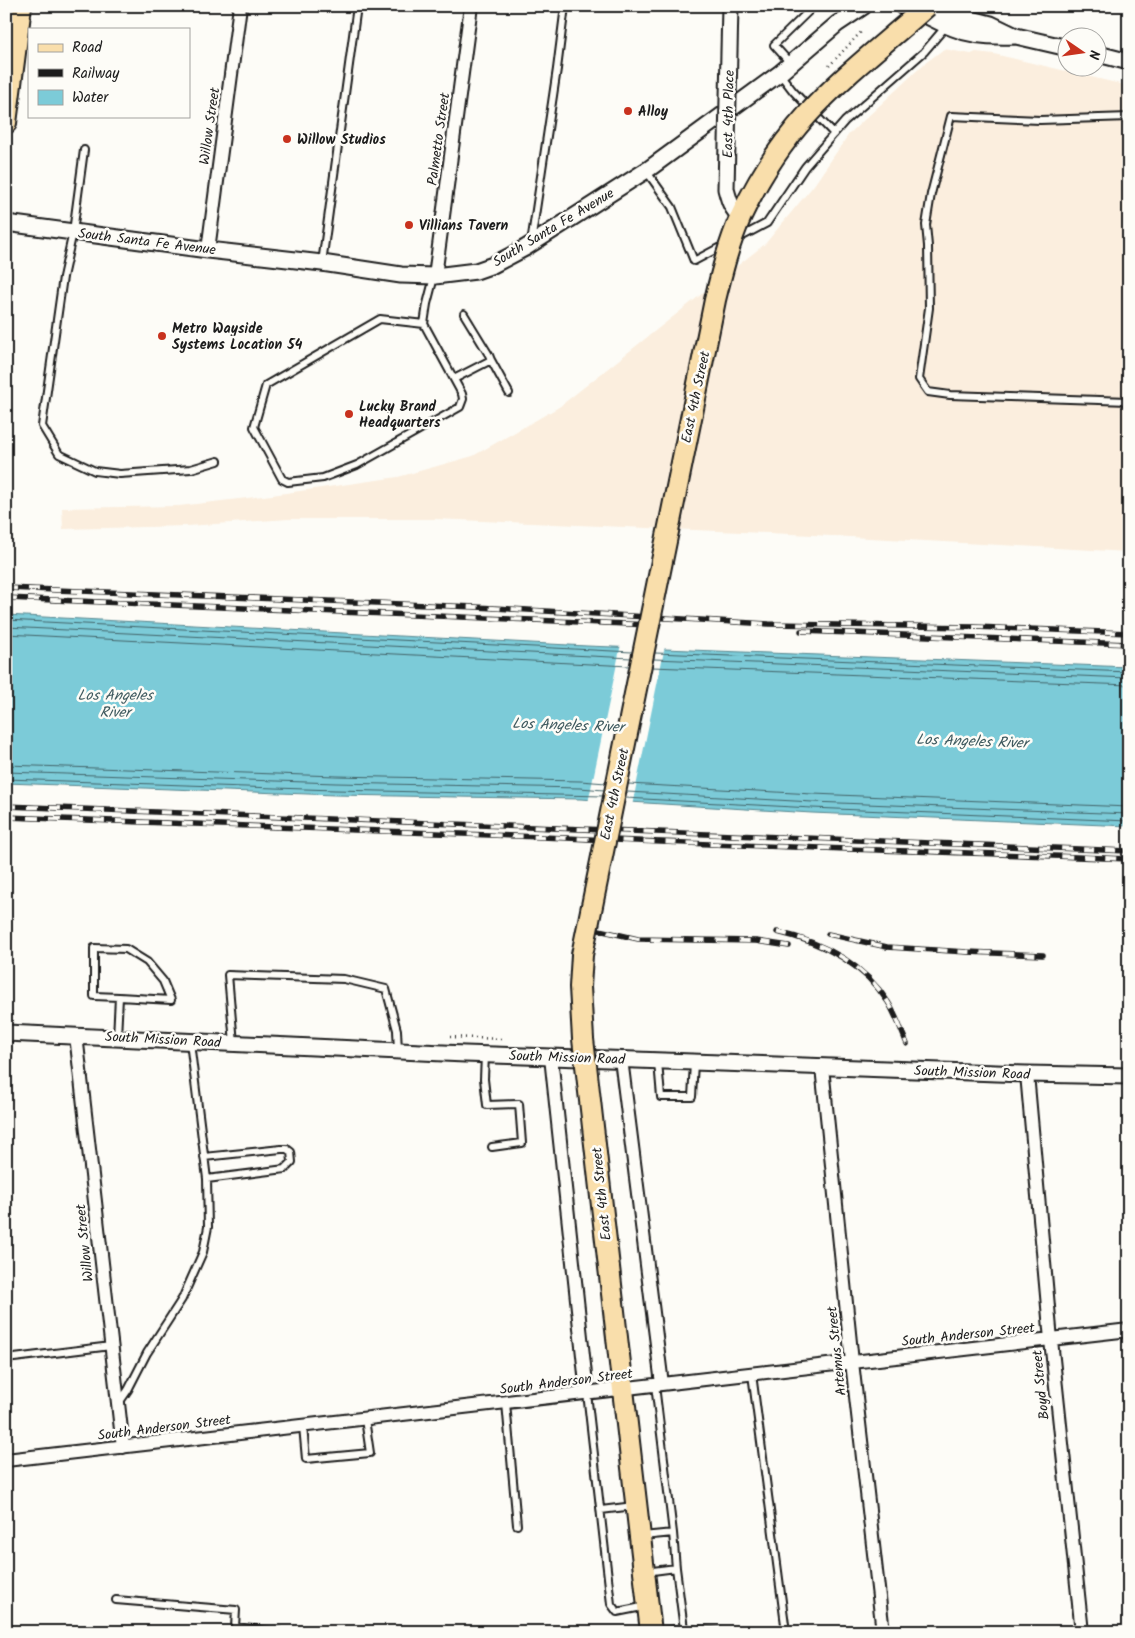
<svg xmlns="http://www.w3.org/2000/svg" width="1135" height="1638" font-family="Kalam,sans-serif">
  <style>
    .built { fill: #fbeede }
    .water { fill: #7ccbd8; stroke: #56858d }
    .pier { fill: #fdfcf7 }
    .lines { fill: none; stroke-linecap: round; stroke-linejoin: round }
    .shore { stroke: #426267; stroke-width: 1 }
    .service-casing { stroke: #1c1c1c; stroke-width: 10 }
    .minor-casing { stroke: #1c1c1c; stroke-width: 16 }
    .tertiary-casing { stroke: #1c1c1c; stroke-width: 19 }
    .primary-casing { stroke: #1c1c1c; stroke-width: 24 }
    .path { stroke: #1c1c1c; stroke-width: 2.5; stroke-dasharray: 1 4; stroke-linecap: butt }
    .service { stroke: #fdfcf7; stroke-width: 6 }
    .minor { stroke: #fdfcf7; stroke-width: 12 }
    .tertiary { stroke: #fdfcf7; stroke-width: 15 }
    .primary { stroke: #f9deab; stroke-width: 20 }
    .rail-casing { stroke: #1c1c1c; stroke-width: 5.5 }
    .rail { stroke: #fdfcf7; stroke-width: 4; stroke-dasharray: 11; stroke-linecap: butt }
    .tertiary-bridge-casing { stroke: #1c1c1c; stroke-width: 19; stroke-linecap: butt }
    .primary-bridge-casing { stroke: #1c1c1c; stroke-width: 24; stroke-linecap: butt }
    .tertiary-bridge { stroke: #fdfcf7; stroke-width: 15 }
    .primary-bridge { stroke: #f9deab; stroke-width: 20 }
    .poi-dot { fill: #c8321e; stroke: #fdfcf7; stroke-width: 2 }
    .labels { text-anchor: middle; stroke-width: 5; stroke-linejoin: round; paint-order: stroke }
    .poi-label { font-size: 14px; font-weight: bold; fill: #1c1c1c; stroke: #fdfcf7; text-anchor: start }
    .street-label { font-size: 14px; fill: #1c1c1c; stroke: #fdfcf7 }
    .water-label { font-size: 15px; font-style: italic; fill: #3e595e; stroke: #fdfcf7 }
  </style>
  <rect width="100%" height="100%" fill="#fdfcf7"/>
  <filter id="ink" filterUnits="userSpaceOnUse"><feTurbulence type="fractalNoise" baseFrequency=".02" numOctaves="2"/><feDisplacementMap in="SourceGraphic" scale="10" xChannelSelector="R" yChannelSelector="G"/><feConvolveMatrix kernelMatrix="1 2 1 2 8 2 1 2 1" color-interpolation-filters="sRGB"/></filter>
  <g filter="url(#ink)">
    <path class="built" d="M 944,49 L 971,54 L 976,52 L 994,54 L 1129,86 L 1129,552 L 813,535 L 436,519 L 289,519 L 187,526 L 63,529 L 62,508 L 179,506 L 272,495 L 398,477 L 473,456 L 559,407 L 765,244 L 814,185 L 849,134 L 924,64 Z"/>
    <path class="water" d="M 6,615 L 587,646 L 1129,667 L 1129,826 L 812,813 L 580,799 L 335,795 L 6,783 Z"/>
    <path class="pier" d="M 621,644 L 665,646 L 632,806 L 588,803 Z"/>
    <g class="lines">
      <path class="shore" d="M 6,620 L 632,652
        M 6,627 L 631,658
        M 6,634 L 629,666
        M 655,653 L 1129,672
        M 654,659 L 1129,678
        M 652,667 L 1129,685
        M 6,765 L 336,776 L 580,781 L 606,783
        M 6,772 L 336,783 L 580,788 L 604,790
        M 6,779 L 335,790 L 603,796
        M 628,784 L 813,794 L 1129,807
        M 627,792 L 813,802 L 1129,814
        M 625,798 L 812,808 L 1129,821"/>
      <g class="service-casing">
        <path id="service" d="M 791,64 L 774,45 L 814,6
          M 780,74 L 793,91 L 834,134
          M 1129,117 L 1040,120 L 951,116 L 931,194 L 926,225 L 928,246 L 929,308 L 919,379 L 928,392 L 950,395 L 1129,401
          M 84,150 L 73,232 L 63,277 L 42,426 L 59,454 L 95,471 L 120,474 L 191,469 L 218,461
          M 647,172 L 672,207 L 694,261 L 726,244
          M 737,239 L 767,223 L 805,167 L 845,121 L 924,52 L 947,25
          M 531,243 L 557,69 L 565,6
          M 322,263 L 357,6
          M 424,324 L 380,319 L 266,385 L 254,427 L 282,479 L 288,482 L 323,478 L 357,465 L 460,407 L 463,399 L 462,394 L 424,324 L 427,304 L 434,277
          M 491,360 L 509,393
          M 454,379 L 491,360 L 489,355 L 464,314
          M 117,1037 L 119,997 L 171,1000 L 163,981 L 147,962 L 126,949 L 94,948 L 94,996 L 119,997
          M 234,1043 L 228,975 L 344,979 L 386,989 L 397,1030 L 398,1051
          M 485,1055 L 484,1079 L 487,1105 L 519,1104 L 522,1143 L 492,1147
          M 658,1062 L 661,1097 L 692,1097 L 694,1063
          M 204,1157 L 281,1149 L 287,1149 L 291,1152 L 292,1162 L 285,1169 L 207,1179
          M 6,1359 L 111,1346
          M 752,1374 L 786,1632
          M 587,1393 L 611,1604 L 617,1612 L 647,1606
          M 119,1403 L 128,1390 L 147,1353 L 182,1299 L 203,1252 L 208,1227 L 207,1179 L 190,1042
          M 506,1403 L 517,1525
          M 303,1426 L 306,1459 L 370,1453 L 365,1419
          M 601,1510 L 634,1506
          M 643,1536 L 673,1533 L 655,1385
          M 676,1568 L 684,1629
          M 645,1572 L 676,1568 L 673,1533
          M 116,1600 L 236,1610 L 235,1627
          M 655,1631 L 684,1629 L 726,1632
          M 234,1632 L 235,1627 L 279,1632"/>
      </g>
      <g class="minor-casing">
        <path id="minor" d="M 208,250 L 240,6
          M 435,276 L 471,6
          M 76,1035 L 123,1447
          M 551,1057 L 587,1393
          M 621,1059 L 662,1384
          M 822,1067 L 852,1362 L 883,1632
          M 1027,1074 L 1051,1340 L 1082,1632
          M 6,1460 L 1129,1330"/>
      </g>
      <g class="tertiary-casing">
        <path id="tertiary" d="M 902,6 C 921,11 935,21 953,28 C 972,36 994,37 1015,36
          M 926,14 L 956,15 L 991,24 L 1016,36 L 1068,48
          M 1098,54 L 1129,62
          M 6,223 L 208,250 L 322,263 L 401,275 L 435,276 L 476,271 L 493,265 L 525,248 L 650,168 L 780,73 L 837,24 L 864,6
          M 6,1033 L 465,1054 L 1027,1074 L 1129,1076"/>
      </g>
      <g class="primary-casing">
        <path id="primary" d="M 6,123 L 21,6
          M 619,1355 L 651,1632"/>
      </g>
      <path class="path" d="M 829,66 L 861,32
        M 450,1037 L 501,1039"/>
      <use href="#service" class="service"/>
      <use href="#minor" class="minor"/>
      <use href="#tertiary" class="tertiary"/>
      <use href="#primary" class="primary"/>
      <g class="rail-casing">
        <path id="rail" d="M 6,588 L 476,607 L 769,624 L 975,627 L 1129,633
          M 6,598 L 651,625
          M 801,631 L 1129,644
          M 6,806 L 1129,851
          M 6,817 L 567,838 C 754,847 942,851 1129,859
          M 586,927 L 638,939 L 756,941 L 789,946
          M 777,932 C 822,942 862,962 888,1002 C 896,1015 901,1030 907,1044
          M 828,934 L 887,947 L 967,952 L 1043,955"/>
      </g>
      <use href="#rail" class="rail"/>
      <g class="tertiary-bridge-casing">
        <path id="tertiary-bridge" d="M 730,6 L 726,189 C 729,200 731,209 741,217"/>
      </g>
      <g class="primary-bridge-casing">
        <path id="primary-bridge" d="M 619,1355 L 583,1039 L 580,987 L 582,955 L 715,300 C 722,271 729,243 741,216 C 758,179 781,144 808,114 C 843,75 888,41 927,6"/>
      </g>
      <use href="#tertiary-bridge" class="tertiary-bridge"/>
      <use href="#primary-bridge" class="primary-bridge"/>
    </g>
  </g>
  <g class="poi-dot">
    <circle cx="628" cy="111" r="5"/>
    <circle cx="287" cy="139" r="5"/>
    <circle cx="409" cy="225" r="5"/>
    <circle cx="162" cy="336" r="5"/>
    <circle cx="349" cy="414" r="5"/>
  </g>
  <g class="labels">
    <g class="poi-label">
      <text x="638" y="116">Alloy</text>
      <text x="297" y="144">Willow Studios</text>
      <text x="419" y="230">Villians Tavern</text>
      <text x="172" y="333">Metro Wayside<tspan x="172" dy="16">Systems Location 54</tspan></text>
      <text x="359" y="411">Lucky Brand<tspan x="359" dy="16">Headquarters</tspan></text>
    </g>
    <g class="street-label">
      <text transform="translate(728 114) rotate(-89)" y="5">East 4th Place</text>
      <text transform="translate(209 126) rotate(-82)" y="5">Willow Street</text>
      <text transform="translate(438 139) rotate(-82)" y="5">Palmetto Street</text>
      <text transform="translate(553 227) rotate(-31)" y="5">South Santa Fe Avenue</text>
      <text transform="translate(147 241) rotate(7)" y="5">South Santa Fe Avenue</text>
      <text transform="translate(695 397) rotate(-78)" y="5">East 4th Street</text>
      <text transform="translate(614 794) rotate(-78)" y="5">East 4th Street</text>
      <text transform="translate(163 1039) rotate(3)" y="5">South Mission Road</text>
      <text transform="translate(567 1057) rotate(2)" y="5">South Mission Road</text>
      <text transform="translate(972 1072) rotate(2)" y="5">South Mission Road</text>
      <text transform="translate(601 1194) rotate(-96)" y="5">East 4th Street</text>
      <text transform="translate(84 1243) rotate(-96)" y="5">Willow Street</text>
      <text transform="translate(968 1334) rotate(-6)" y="5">South Anderson Street</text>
      <text transform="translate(836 1351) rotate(-96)" y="5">Artemus Street</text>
      <text transform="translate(566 1381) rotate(-7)" y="5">South Anderson Street</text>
      <text transform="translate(1040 1385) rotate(-96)" y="5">Boyd Street</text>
      <text transform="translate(164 1427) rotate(-7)" y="5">South Anderson Street</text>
    </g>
    <g class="water-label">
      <text x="115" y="700">Los Angeles<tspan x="115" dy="17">River</tspan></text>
      <text transform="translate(568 725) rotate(2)" y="5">Los Angeles River</text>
      <text transform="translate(972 741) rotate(2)" y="5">Los Angeles River</text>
    </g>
  </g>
  <rect width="1135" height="1638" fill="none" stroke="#fdfcf7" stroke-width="25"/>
  <rect x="12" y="12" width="1110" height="1613" fill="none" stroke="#1c1c1c" stroke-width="2" filter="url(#ink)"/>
  <rect x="28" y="28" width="162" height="90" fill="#fdfcf7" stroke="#a3a29f"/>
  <rect x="38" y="44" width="25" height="8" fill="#f9deab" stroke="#a3a29f"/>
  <text x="72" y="52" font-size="15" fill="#1c1c1c">Road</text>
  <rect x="38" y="69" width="25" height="8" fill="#1c1c1c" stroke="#a3a29f"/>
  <text x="72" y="78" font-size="15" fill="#1c1c1c">Railway</text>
  <rect x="38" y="90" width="25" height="15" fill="#7ccbd8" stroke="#a3a29f"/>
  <text x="72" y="102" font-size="15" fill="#1c1c1c">Water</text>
  <g transform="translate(1082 52) rotate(103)"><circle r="24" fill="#fdfcf7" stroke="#a3a29f"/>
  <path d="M0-4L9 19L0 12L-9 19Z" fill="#c8321e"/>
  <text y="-8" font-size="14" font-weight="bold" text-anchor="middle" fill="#1c1c1c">N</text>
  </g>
</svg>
